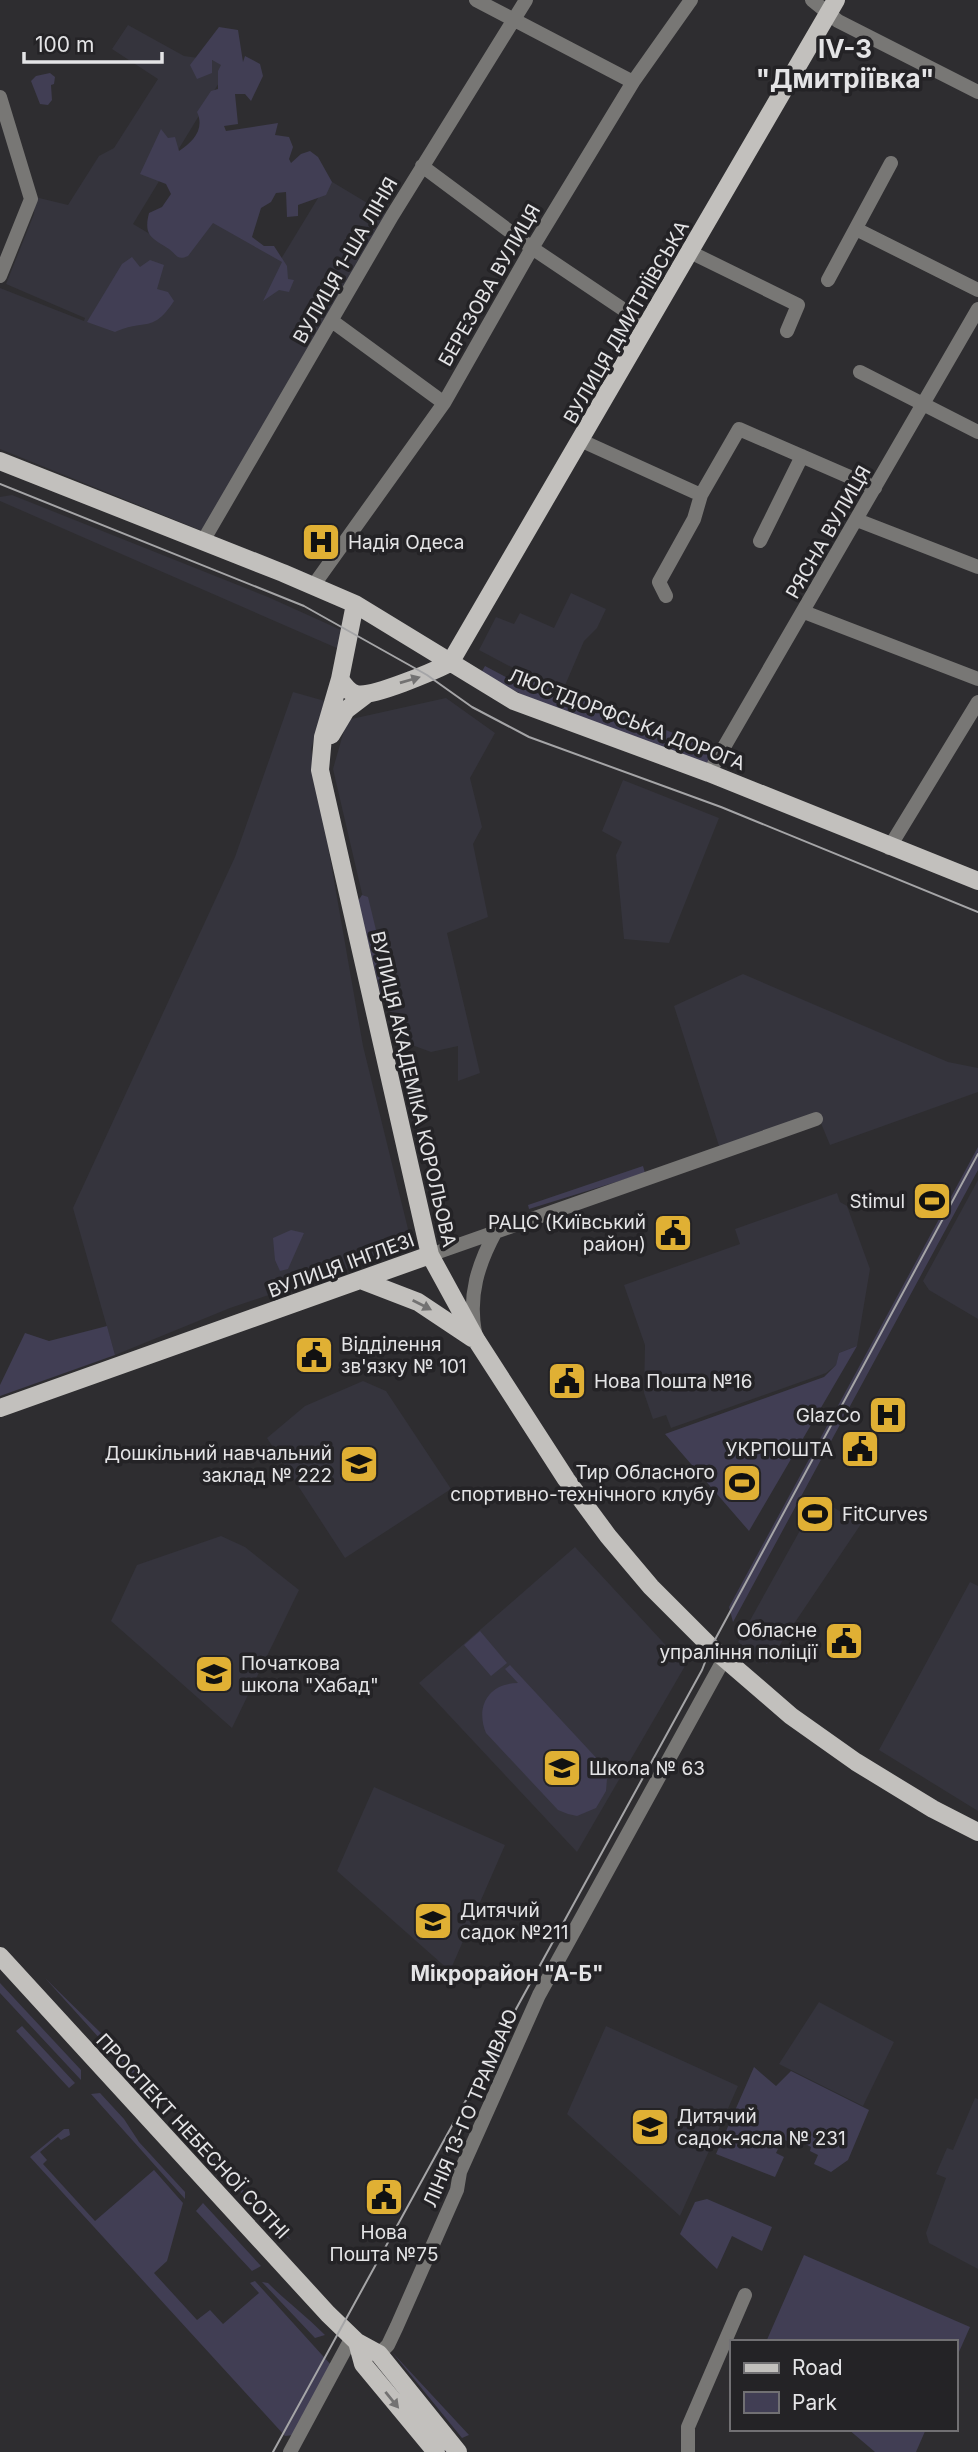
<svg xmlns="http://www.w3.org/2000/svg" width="978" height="2452" font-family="Inter,sans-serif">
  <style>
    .built { fill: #35343d }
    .green { fill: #413e54 }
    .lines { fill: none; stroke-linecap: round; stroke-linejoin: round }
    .minor { stroke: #787775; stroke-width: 14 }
    .major { stroke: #c2c0bd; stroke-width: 18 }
    .tram { stroke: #a5a5a7; stroke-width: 2 }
    .oneway { fill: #737272 }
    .labels { text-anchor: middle; stroke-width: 7; stroke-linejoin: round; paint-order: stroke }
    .street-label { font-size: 19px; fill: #e4e4e6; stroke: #242326 }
    .poi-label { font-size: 19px; fill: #e4e4e6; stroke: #242326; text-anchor: start }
    .neighbourhood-label { font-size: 21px; font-weight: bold; fill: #e4e4e6; stroke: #242326 }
    .district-label { font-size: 26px; font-weight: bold; fill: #e4e4e6; stroke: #242326 }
  </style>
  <rect width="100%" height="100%" fill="#2e2d30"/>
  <path class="built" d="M 128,25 L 184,56 L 212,60 L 228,68 L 133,224 L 182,253 L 205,214 L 281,259 L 329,180 L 389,216 L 205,532 L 0,449 L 0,288 L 84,321 L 85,318 L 6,284 L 34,214 L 35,197 L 68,205 L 99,156 L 114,148 L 158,79 L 112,49 Z
    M 12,495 L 268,597 L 341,630 L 339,649 L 0,501 L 0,497 Z
    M 571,593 L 606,609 L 597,628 L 584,641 L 563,690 L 532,678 L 479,650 L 496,617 L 514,624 L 520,613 L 554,628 Z
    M 293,692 L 325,701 L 311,749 L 363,1046 L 408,1229 L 405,1249 L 230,1308 L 115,1355 L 73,1208 L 235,857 Z
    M 446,698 L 495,733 L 470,778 L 482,827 L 473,844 L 488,917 L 447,933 L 480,1073 L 458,1081 L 458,1046 L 431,1052 L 412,1045 L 397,1044 L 333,769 L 347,720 Z
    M 623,780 L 719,818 L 669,943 L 624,939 L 616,855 L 622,842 L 602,831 Z
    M 743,974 L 948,1062 L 978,1068 L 978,1092 L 830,1145 L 818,1116 L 720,1149 L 674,1006 Z
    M 978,1180 L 978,1319 L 929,1290 L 923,1281 Z
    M 837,1193 L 840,1202 L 847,1206 L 870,1269 L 857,1346 L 839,1353 L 836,1365 L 826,1373 L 671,1428 L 666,1415 L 653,1419 L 644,1393 L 645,1345 L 624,1285 L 740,1244 L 735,1229 Z
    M 363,1381 L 386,1391 L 451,1489 L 345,1558 L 267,1438 L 305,1406 Z
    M 818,1498 L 861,1524 L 767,1664 L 738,1642 Z
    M 221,1536 L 245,1547 L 299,1590 L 232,1728 L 111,1621 L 137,1565 Z
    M 575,1547 L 685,1666 L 577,1852 L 419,1683 Z
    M 970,1582 L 978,1586 L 978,1811 L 879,1750 Z
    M 374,1787 L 505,1845 L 450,1971 L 337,1871 Z
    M 819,2002 L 894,2042 L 863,2106 L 779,2064 Z
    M 606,2026 L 738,2086 L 680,2216 L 567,2114 Z
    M 975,2098 L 978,2099 L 978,2269 L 929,2243 L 926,2233 L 946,2178 L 936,2174 L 947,2148 L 953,2150 Z"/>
  <path class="green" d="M 219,27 L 238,30 L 243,62 L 245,56 L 260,64 L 263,76 L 251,101 L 245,94 L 235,94 L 238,124 L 224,126 L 226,131 L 278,123 L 275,135 L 289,137 L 293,147 L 289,159 L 291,163 L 301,154 L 310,151 L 318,157 L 332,182 L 326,195 L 298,205 L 298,216 L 287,217 L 286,192 L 276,193 L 271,202 L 261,208 L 252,237 L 264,246 L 274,246 L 287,266 L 288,279 L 294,280 L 289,292 L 279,290 L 263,301 L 282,262 L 213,223 L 188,256 C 177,261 177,255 169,249 C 153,238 143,237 149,213 L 162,207 L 171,194 L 166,184 L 140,174 L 161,129 L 168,138 L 175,137 L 179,151 C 193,142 205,129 197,112 L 211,91 L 218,89 L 218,71 L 221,65 L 212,60 L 212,73 L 197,79 L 190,65 Z
    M 50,73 L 55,77 L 54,84 L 51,85 L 52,100 L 48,105 L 40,104 L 31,81 L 36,76 Z
    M 132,257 L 140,267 L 150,260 L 164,265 L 157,289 L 168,292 L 174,301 C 152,334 147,318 115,332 L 87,322 L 122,264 Z
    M 485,666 L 528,689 L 532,678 L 712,748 L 706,768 L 523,695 L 481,673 Z
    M 362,895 L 368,897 L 391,992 L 388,997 L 381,995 L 358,901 Z
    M 978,1147 L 978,1170 L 733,1622 L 729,1607 Z
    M 643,1166 L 645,1173 L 529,1209 L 528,1205 Z
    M 291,1230 L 304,1233 L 288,1269 L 280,1271 L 275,1260 L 273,1238 Z
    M 107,1326 L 115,1355 L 0,1396 L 0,1385 L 25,1333 L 49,1341 Z
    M 857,1346 L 749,1531 L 665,1434 L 824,1377 L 836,1365 L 839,1353 Z
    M 480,1631 L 507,1663 L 491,1676 L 464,1645 Z
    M 510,1665 L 614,1777 L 607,1779 L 606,1791 L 596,1808 L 577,1816 L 568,1814 L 558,1810 L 486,1733 C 475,1706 489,1683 518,1683 L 505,1669 Z
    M 45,1978 L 166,2097 L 166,2102 L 158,2103 Z
    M 0,1983 L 81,2070 L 81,2080 L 0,1993 Z
    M 22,2026 L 75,2083 L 69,2088 L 16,2031 Z
    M 754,2067 L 776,2086 L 791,2071 L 869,2110 L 848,2160 L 831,2172 L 814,2164 L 818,2155 L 810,2151 L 811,2147 L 794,2138 L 791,2143 L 783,2139 L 776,2153 L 784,2157 L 775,2177 L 716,2154 Z
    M 100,2093 L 124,2119 L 139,2142 L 185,2192 L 185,2199 L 91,2094 Z
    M 179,2115 L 225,2171 L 291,2240 L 279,2233 L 175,2122 Z
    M 64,2129 L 69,2129 L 70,2135 L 61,2140 L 58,2137 L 40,2152 L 47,2160 L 43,2164 L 95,2221 L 154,2170 L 183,2203 L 167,2261 L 154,2273 L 197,2320 L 210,2310 L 223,2324 L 259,2293 L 250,2283 L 255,2281 L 332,2366 L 294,2435 L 285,2436 L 30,2157 Z
    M 707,2199 L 772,2227 L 762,2251 L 732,2236 L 717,2269 L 680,2234 L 695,2202 Z
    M 203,2203 L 261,2266 L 252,2271 L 196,2211 Z
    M 804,2255 L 970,2327 L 955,2361 L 955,2342 L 766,2342 Z
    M 262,2282 L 268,2283 C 286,2301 306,2316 325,2335 L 315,2338 Z
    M 392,2352 L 469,2435 L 462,2438 Z
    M 848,2429 L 926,2429 L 916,2452 L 875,2452 Z"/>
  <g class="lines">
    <path class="minor" d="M 476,0 L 633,82
      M 812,0 L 838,21 L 978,92
      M 0,97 L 31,199 L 0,276
      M 422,166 L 532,248 L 648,326
      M 856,229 L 978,290
      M 690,252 L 798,305 L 787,331
      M 828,280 L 891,163
      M 332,321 L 444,403
      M 860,372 L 978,432
      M 582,441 L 701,495 L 739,429 L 875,488
      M 857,520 L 978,567
      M 203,541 L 392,216 L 526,0
      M 760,541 L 802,456
      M 313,586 L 444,403 L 532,248 L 633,82 L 691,0
      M 666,596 L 659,582 L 694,519 L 701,495
      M 804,612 L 978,679
      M 709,773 L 978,309
      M 889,848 L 978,702
      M 430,1255 L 816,1119
      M 475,1333 C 468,1295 478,1264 496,1231
      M 379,2354 L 388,2345 L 397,2326 L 457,2190 L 460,2172 L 539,1995 L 724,1659
      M 290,2452 L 352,2337
      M 688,2452 L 688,2427 L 745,2295"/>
    <path class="major" d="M 0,461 L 283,573 L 355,604 L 514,701 L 709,773 L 978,881
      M 355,604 L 340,679 L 323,737 L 320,770 L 430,1255 L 477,1341 L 566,1479 L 608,1536 L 651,1587 L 711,1647 L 791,1716 L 856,1762 L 933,1809 L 978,1832
      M 340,679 C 344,685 348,692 356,694 C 372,698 434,671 450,663 L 836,0
      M 331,735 L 346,710 L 367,694
      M 361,1280 L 418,1302 L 472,1338
      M 0,1408 L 430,1255
      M 0,1956 L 328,2314 L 357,2342 L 379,2354 L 458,2452
      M 357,2342 L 363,2364 L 436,2452"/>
    <path class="tram" d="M 0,484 L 304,606 L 427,675 L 472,707 L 529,737 L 721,807 L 978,912
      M 273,2452 L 702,1670 L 711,1647 L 978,1154"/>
  </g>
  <defs><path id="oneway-solid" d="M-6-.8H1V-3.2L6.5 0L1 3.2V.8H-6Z" transform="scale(1.75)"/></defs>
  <g class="oneway">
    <use href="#oneway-solid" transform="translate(410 680) rotate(-16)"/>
    <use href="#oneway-solid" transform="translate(422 1305) rotate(27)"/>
    <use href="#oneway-solid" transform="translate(392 2400) rotate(51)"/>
  </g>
  <defs>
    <g id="hospital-square" transform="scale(2.0125)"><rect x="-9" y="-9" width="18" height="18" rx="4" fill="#e0b034" stroke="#242326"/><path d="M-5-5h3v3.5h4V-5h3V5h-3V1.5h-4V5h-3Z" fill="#111"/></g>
    <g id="stadium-square" transform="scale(2.0125)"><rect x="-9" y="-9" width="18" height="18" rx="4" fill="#e0b034" stroke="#242326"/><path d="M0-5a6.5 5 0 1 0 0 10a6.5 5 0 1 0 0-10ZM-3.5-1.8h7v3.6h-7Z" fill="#111"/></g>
    <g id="civic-square" transform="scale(2.0125)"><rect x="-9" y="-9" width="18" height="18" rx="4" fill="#e0b034" stroke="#242326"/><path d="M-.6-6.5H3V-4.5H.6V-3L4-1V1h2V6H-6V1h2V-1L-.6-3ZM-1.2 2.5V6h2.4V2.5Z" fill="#111"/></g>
    <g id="school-square" transform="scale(2.0125)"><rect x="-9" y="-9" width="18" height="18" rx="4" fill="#e0b034" stroke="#242326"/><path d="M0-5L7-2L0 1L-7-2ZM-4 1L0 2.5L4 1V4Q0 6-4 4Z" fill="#111"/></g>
  </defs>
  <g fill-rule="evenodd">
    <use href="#hospital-square" x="321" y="542"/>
    <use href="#stadium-square" x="932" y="1201"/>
    <use href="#civic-square" x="673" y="1233"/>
    <use href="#civic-square" x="314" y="1355"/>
    <use href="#civic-square" x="567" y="1381"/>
    <use href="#hospital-square" x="888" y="1415"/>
    <use href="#civic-square" x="860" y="1449"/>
    <use href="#school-square" x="359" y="1464"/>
    <use href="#stadium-square" x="742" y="1483"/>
    <use href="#stadium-square" x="815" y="1514"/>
    <use href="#civic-square" x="844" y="1641"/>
    <use href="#school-square" x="214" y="1674"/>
    <use href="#school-square" x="562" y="1768"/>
    <use href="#school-square" x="433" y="1921"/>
    <use href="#school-square" x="650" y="2127"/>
    <use href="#civic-square" x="384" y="2197"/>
  </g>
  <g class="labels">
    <g class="street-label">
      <text transform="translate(345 260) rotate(-60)" y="7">ВУЛИЦЯ 1-ША ЛІНІЯ</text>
      <text transform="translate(489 285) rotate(-60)" y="7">БЕРЕЗОВА ВУЛИЦЯ</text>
      <text transform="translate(626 322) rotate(-60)" y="7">ВУЛИЦЯ ДМИТРІЇВСЬКА</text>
      <text transform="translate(828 532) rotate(-60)" y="7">РЯСНА ВУЛИЦЯ</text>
      <text transform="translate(627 719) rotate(21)" y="7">ЛЮСТДОРФСЬКА ДОРОГА</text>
      <text transform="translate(414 1089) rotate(77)" y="7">ВУЛИЦЯ АКАДЕМІКА КОРОЛЬОВА</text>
      <text transform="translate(341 1265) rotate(-20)" y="7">ВУЛИЦЯ ІНГЛЕЗІ</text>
      <text transform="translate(470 2108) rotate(-67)" y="7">ЛІНІЯ 13-ГО ТРАМВАЮ</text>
      <text transform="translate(193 2136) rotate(47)" y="7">ПРОСПЕКТ НЕБЕСНОЇ СОТНІ</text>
    </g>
    <g class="poi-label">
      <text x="348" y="549">Надія Одеса</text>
      <text x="905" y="1208" text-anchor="end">Stimul</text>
      <text x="646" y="1229" text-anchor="end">РАЦС (Київський<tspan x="646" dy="22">район)</tspan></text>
      <text x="341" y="1351">Відділення<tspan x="341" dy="22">зв'язку № 101</tspan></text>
      <text x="594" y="1388">Нова Пошта №16</text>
      <text x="861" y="1422" text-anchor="end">GlazCo</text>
      <text x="833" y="1456" text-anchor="end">УКРПОШТА</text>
      <text x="332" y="1460" text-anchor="end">Дошкільний навчальний<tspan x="332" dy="22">заклад № 222</tspan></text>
      <text x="715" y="1479" text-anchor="end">Тир Обласного<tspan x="715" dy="22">спортивно-технічного клубу</tspan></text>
      <text x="842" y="1521">FitCurves</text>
      <text x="817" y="1637" text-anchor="end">Обласне<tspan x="817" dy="22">упраління поліції</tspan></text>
      <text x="241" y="1670">Початкова<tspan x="241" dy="22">школа "Хабад"</tspan></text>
      <text x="589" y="1775">Школа № 63</text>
      <text x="460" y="1917">Дитячий<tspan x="460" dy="22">садок №211</tspan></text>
      <text x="677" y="2123">Дитячий<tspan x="677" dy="22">садок-ясла № 231</tspan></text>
      <text x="384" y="2239" text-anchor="middle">Нова<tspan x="384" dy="22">Пошта №75</tspan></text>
    </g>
    <g class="neighbourhood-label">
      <text x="507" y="1981">Мікрорайон "А-Б"</text>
    </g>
    <g class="district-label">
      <text x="845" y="58">IV-3<tspan x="845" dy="30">"Дмитріївка"</tspan></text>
    </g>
  </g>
  <rect x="730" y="2340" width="228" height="91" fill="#242326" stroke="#717073" stroke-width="2"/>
  <rect x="744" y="2363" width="35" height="10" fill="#c2c0bd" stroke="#717073" stroke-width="2"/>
  <text x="792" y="2375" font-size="21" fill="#e4e4e6">Road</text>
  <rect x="744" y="2392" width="35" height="21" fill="#413e54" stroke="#717073" stroke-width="2"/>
  <text x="792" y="2410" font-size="21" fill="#e4e4e6">Park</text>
  <path d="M24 52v10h138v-10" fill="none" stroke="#e4e4e6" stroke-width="3.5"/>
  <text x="35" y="52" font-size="21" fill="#e4e4e6" stroke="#242326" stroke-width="5" paint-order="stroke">100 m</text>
</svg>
